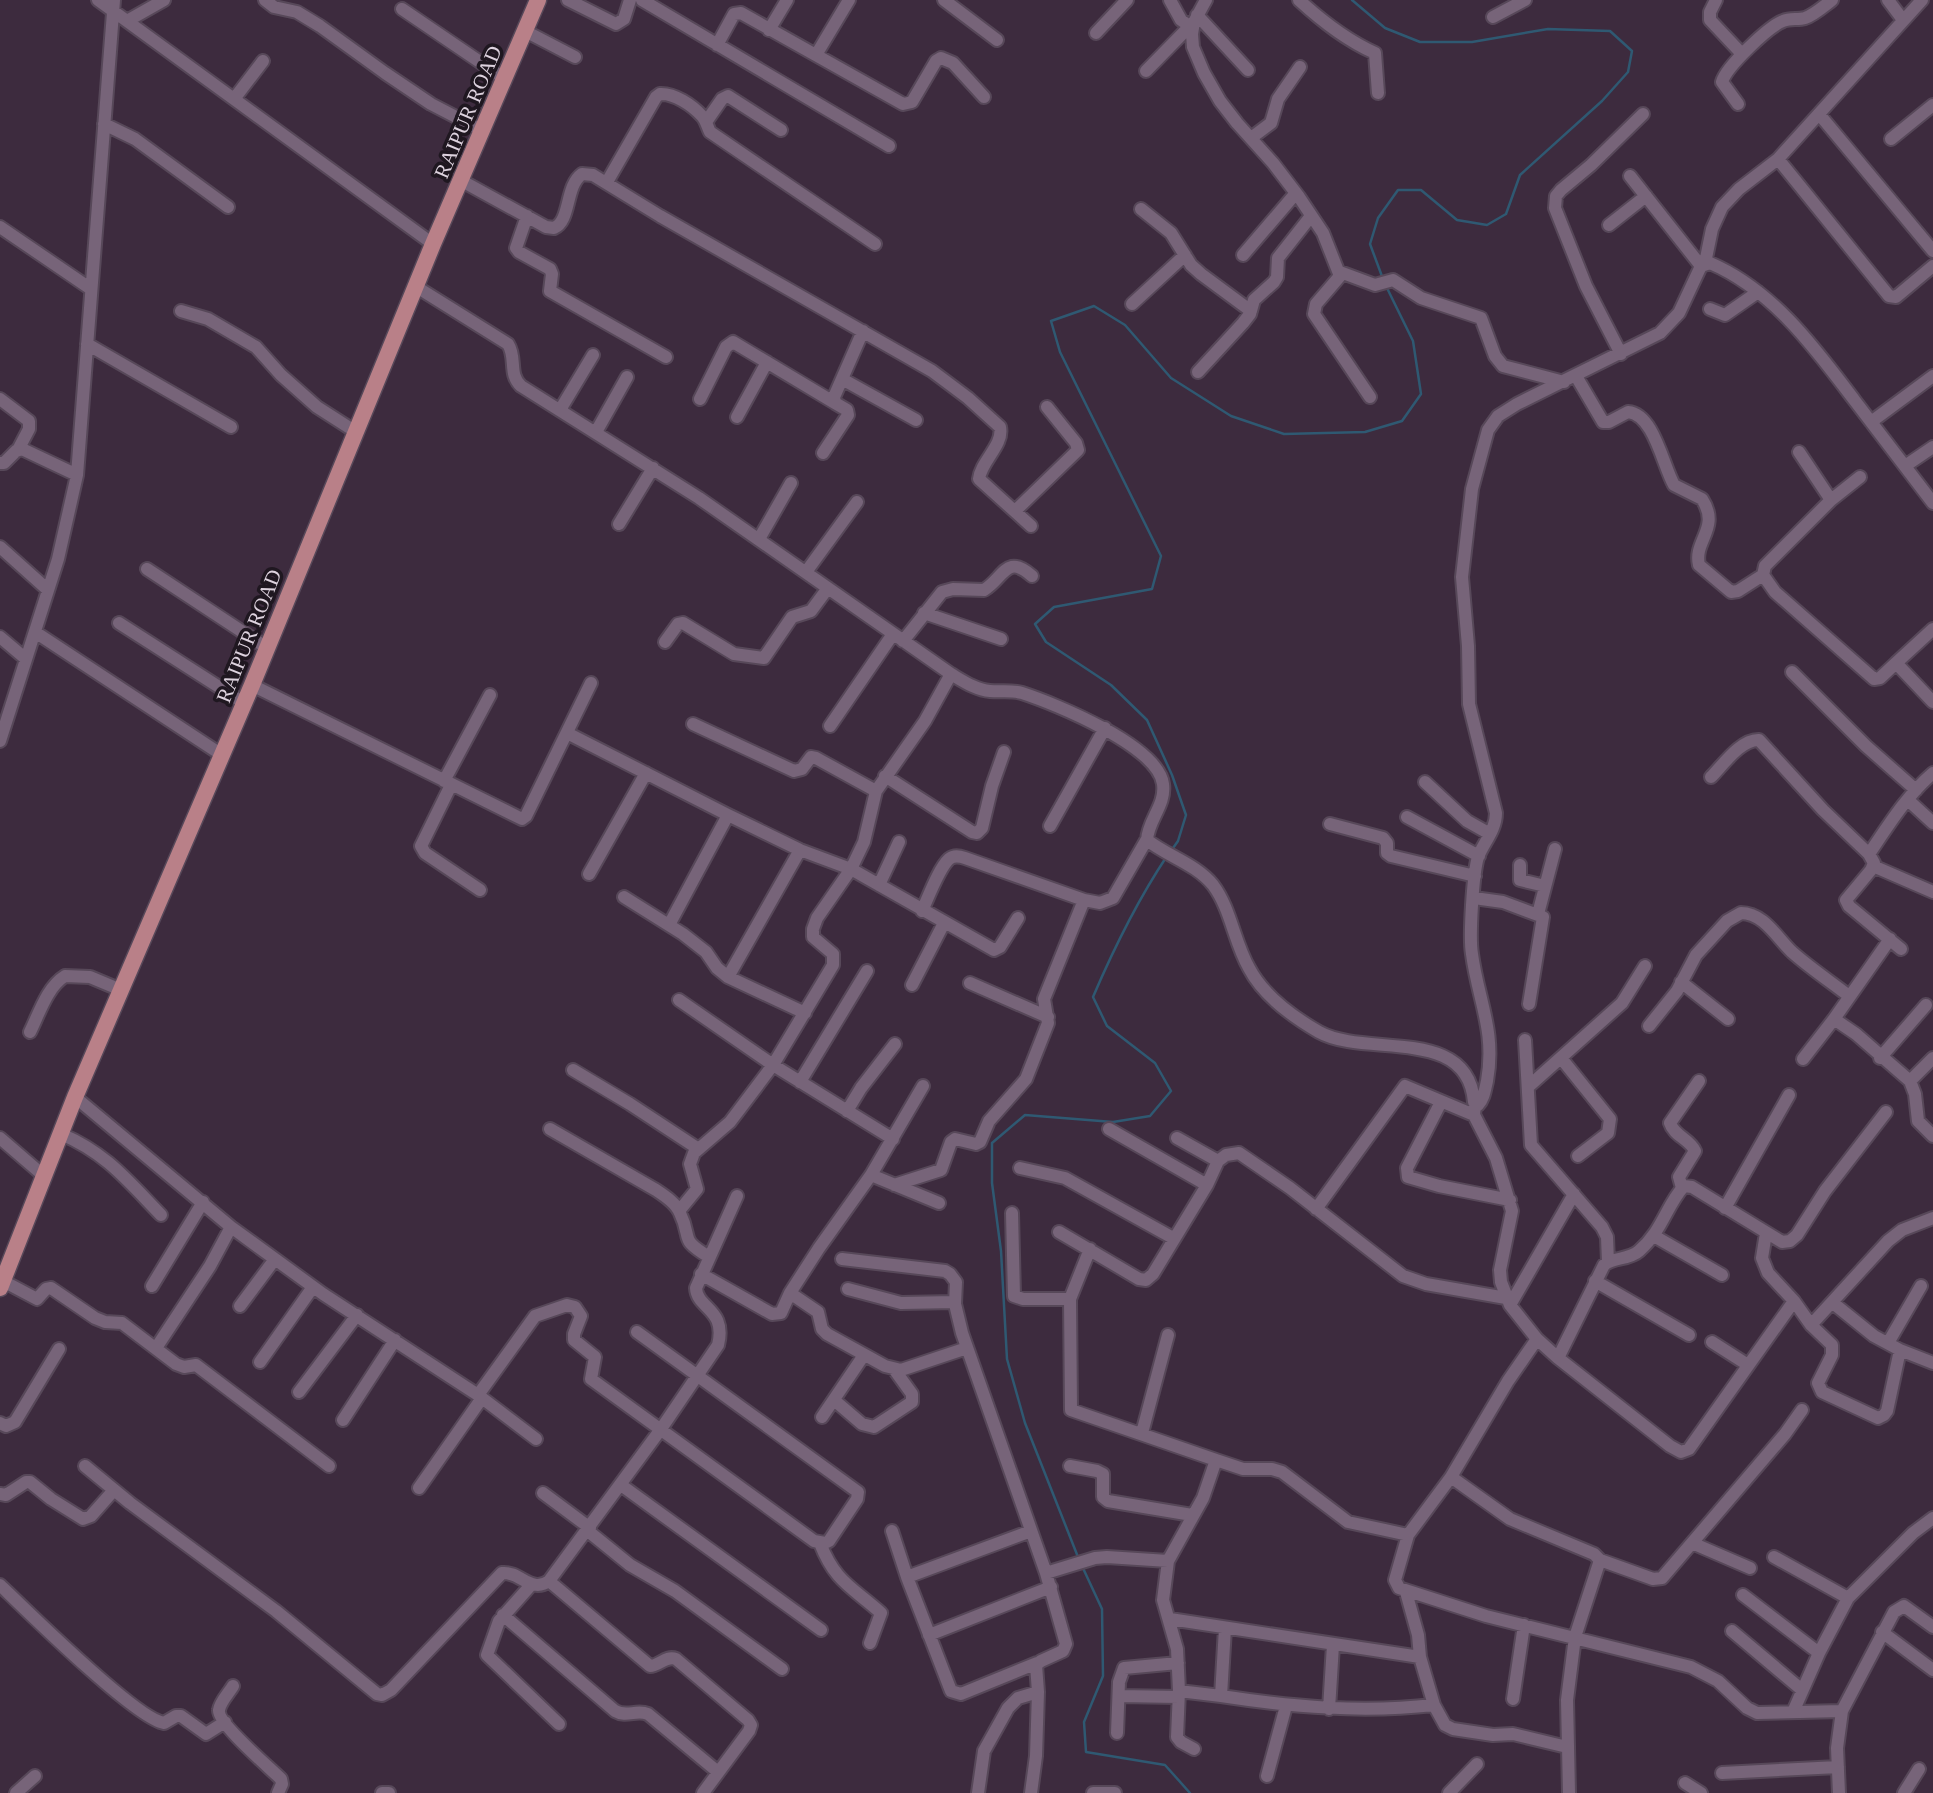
<svg xmlns="http://www.w3.org/2000/svg" width="1933" height="1793" font-family="Georgia,serif">
  <style>
    .lines { fill: none; stroke-linecap: round; stroke-linejoin: round }
    .stream { stroke: #2f5972; stroke-width: 2.5 }
    .minor-casing { stroke: #574859; stroke-width: 16 }
    .major-casing { stroke: #574859; stroke-width: 19 }
    .minor { stroke: #776479; stroke-width: 12 }
    .major { stroke: #b98088; stroke-width: 16 }
    .labels { text-anchor: middle; stroke-width: 7; stroke-linejoin: round; paint-order: stroke }
    .street-label { font-size: 21px; fill: #ddd2de; stroke: #1f1720 }
  </style>
  <rect width="100%" height="100%" fill="#3d2b3e"/>
  <g class="lines">
    <path class="stream" d="M 1352,0 L 1385,28 L 1420,42 L 1472,42 L 1548,29 L 1610,31 L 1632,51 L 1628,72 L 1602,101 L 1520,175 L 1506,214 L 1487,225 L 1457,220 L 1421,190 L 1398,190 L 1378,218 L 1370,244 L 1383,279
      M 1171,851 L 1178,841 L 1186,815 L 1172,775 L 1147,720 L 1111,685 L 1046,642 L 1035,624 L 1054,607 L 1152,589 L 1161,556 L 1060,352 L 1051,321 L 1094,306 L 1125,325 L 1171,378 L 1231,416 L 1284,434 L 1365,432 L 1402,421 L 1421,394 L 1413,341 L 1386,286
      M 1078,1557 L 1025,1423 L 1007,1359 L 1001,1251 L 992,1183 L 992,1143 L 1025,1115 L 1113,1122 L 1150,1116 L 1171,1091 L 1155,1063 L 1107,1026 L 1093,997 C 1114,948 1137,901 1167,856
      M 1082,1566 L 1102,1609 L 1103,1676 L 1084,1722 L 1086,1752 L 1165,1765 L 1190,1793"/>
    <g class="minor-casing">
      <path id="minor" d="M 98,0 L 433,244
        M 265,0 L 274,7 L 297,12 L 320,26 L 385,73 L 431,104 L 483,131
        M 568,0 L 616,24 L 624,19 L 630,0
        M 642,0 L 889,146
        M 944,0 L 997,40
        M 1170,0 L 1181,20 L 1192,28
        M 1206,0 L 1194,22 L 1192,34 L 1193,47 L 1204,73 L 1220,101 L 1237,123 L 1273,163 L 1299,197 L 1323,233 L 1340,276 L 1316,304 L 1314,314 L 1370,397
        M 1299,0 C 1323,22 1346,40 1375,53 L 1378,93
        M 1716,0 L 1710,12 L 1710,20 L 1742,54
        M 1888,0 L 1903,20
        M 402,9 L 505,79
        M 1197,15 L 1248,70
        M 1493,17 L 1525,0
        M 127,21 L 164,0
        M 769,30 L 787,0
        M 525,31 L 575,57
        M 1096,33 L 1127,0
        M 717,45 L 734,14 L 741,13 L 903,104 L 912,102 L 936,61 L 941,58 L 953,63 L 984,97
        M 816,55 L 849,0
        M 1146,71 L 1189,27
        M 234,99 L 263,61
        M 1738,104 L 1722,82 C 1726,67 1768,27 1783,21 C 1790,18 1798,20 1805,18 C 1814,15 1824,6 1832,0
        M 1819,114 L 1933,251
        M 706,122 L 722,99 L 728,96 L 781,130
        M 104,124 L 135,139 L 228,207
        M 1251,138 L 1271,123 L 1278,99 L 1300,67
        M 1891,139 L 1933,105
        M 1778,159 L 1889,296 L 1896,297 L 1933,266
        M 1630,176 L 1701,266
        M 462,181 L 546,227 L 554,228 C 571,221 565,186 582,174 L 593,175 L 660,216 L 932,371 L 968,398 L 1000,427 C 1004,445 981,461 979,479 L 1031,526
        M 607,182 L 656,97 L 660,94 C 674,93 692,105 702,116 C 706,120 707,126 710,132 L 875,244
        M 1141,209 L 1171,233 L 1191,265 L 1201,274 L 1251,311
        M 527,216 L 516,248 L 519,252 L 550,269 L 552,274 L 550,291 L 666,357
        M 1609,225 L 1646,196
        M 0,227 L 91,289
        M 1243,255 L 1296,193
        M 1705,263 L 1712,229 L 1722,207 L 1739,189 L 1778,159 L 1922,0
        M 1340,272 L 1375,285 L 1393,280 L 1421,298 L 1481,318 L 1495,356 L 1503,366 L 1564,382
        M 415,286 L 508,344 C 517,358 508,374 521,386 L 699,498 L 951,674 C 963,681 976,690 990,691 C 1001,692 1012,690 1022,693 C 1056,704 1158,746 1163,784 C 1166,805 1148,820 1147,840 C 1167,856 1196,864 1213,885 C 1231,909 1234,942 1249,968 C 1263,995 1293,1017 1319,1032 C 1366,1058 1468,1025 1474,1102 L 1478,1105 C 1484,1099 1485,1089 1487,1081 C 1496,1031 1478,1000 1472,954 C 1469,937 1473,873 1478,857 C 1484,842 1496,830 1496,813 L 1469,704 L 1468,646 L 1462,577 L 1472,489 L 1488,430 L 1498,416 L 1517,404 L 1660,333 L 1679,313 L 1701,266 L 1710,263 C 1773,290 1815,348 1855,401 C 1881,435 1907,469 1933,503
        M 1132,304 L 1185,255
        M 1710,309 L 1725,315 L 1758,292
        M 181,311 L 208,319 L 256,347 L 281,375 L 317,407 L 356,432
        M 87,344 L 231,427
        M 1621,354 L 1586,286 L 1555,208 L 1556,196 L 1561,190 L 1591,165 L 1643,114
        M 1198,372 L 1243,323 L 1250,314 L 1254,300 L 1274,282 L 1277,277 L 1278,258 L 1311,216
        M 1576,376 L 1603,422 L 1609,422 L 1628,412 C 1654,414 1663,466 1674,485 L 1702,499 C 1721,528 1693,541 1699,565 L 1731,592 L 1738,591 L 1763,575
        M 842,379 L 916,420
        M 0,399 L 29,421 L 29,429 L 18,450
        M 700,399 L 726,347 L 733,342 L 835,403
        M 560,410 L 593,355
        M 737,417 L 767,362
        M 1871,422 L 1933,376
        M 596,432 L 627,377
        M 1799,452 L 1831,500
        M 823,453 L 848,415 L 847,410 L 835,403 L 834,397 L 863,331
        M 0,463 L 4,463 L 16,451 L 22,449 L 77,475
        M 1905,466 L 1933,447
        M 1860,477 L 1831,500 L 1765,566 L 1763,575 L 1775,592 L 1874,679 L 1880,678 L 1896,663
        M 1015,511 L 1078,450 L 1076,443 L 1047,407
        M 619,524 L 653,468
        M 759,539 L 791,483
        M 0,547 L 48,590
        M 147,569 L 267,648
        M 806,572 L 857,502
        M 924,613 L 1001,639
        M 119,623 L 244,703
        M 1933,629 L 1896,663 L 1933,702
        M 35,632 L 222,755
        M 0,637 L 26,659
        M 903,641 L 942,592 L 953,589 L 984,590 C 1004,578 1006,553 1032,576
        M 665,642 L 678,624 L 683,623 L 734,654 L 764,658 L 792,617 L 811,611 L 828,588
        M 1792,672 L 1866,746 L 1916,790
        M 252,685 L 522,819 L 526,816 L 591,683
        M 693,724 L 794,771 L 802,769 L 811,757 L 816,758 L 876,791
        M 830,726 L 893,634
        M 567,733 L 728,815 L 800,850 L 851,869 L 994,950 L 1000,947 L 1018,918
        M 0,741 L 58,559 L 77,475 L 114,0
        M 885,776 L 972,832 L 977,833 L 982,828 L 992,786 L 1004,752
        M 1711,777 C 1723,765 1741,739 1759,740 L 1823,810 L 1869,854
        M 444,781 L 490,695
        M 1425,782 L 1467,821 L 1490,834
        M 451,785 L 421,846 L 425,853 L 480,890
        M 1908,800 L 1933,823
        M 1407,817 L 1479,856
        M 1330,824 L 1383,838 L 1387,843 L 1387,853 L 1391,856 L 1475,876
        M 1050,826 L 1105,728
        M 1520,865 L 1520,880 L 1545,886
        M 1873,866 L 1933,892
        M 589,874 L 646,773
        M 879,885 L 899,842
        M 624,897 L 683,934 L 706,952 L 717,968 L 728,977 L 805,1013
        M 1474,898 L 1503,902 L 1543,917 L 1529,1004
        M 922,911 C 928,898 939,868 949,859 C 954,855 959,856 965,858 L 1084,900 L 1100,903 L 1113,898 L 1147,839
        M 1538,914 L 1555,849
        M 669,925 L 728,815
        M 1901,949 L 1849,906 L 1846,900 L 1871,870 L 1874,863 L 1869,854 C 1888,826 1907,795 1933,773
        M 728,977 L 800,850
        M 1681,982 L 1728,1019
        M 970,983 L 1048,1017
        M 912,985 L 944,923
        M 679,1000 L 773,1065 L 893,1139
        M 1834,1019 L 1890,939
        M 1649,1026 L 1677,991 L 1696,955 L 1727,921 L 1741,913 C 1764,913 1777,938 1792,952 C 1810,968 1831,982 1849,996
        M 30,1032 C 39,1014 47,987 65,976 L 90,977 L 121,990
        M 1525,1040 L 1531,1145 L 1602,1227 L 1607,1237 L 1608,1262
        M 1561,1058 L 1610,1119 L 1608,1133 L 1578,1156
        M 1880,1058 L 1926,1005
        M 1803,1059 L 1834,1019 L 1856,1034 L 1910,1081 L 1915,1094 L 1918,1121 L 1933,1136
        M 573,1070 L 630,1104 L 697,1148
        M 1910,1081 L 1933,1058
        M 800,1082 L 867,971
        M 1528,1087 L 1622,1003 L 1645,966
        M 75,1097 L 231,1227 L 323,1294 L 478,1395 L 536,1439
        M 1441,1102 L 1407,1168 L 1408,1177 L 1439,1186 L 1510,1200
        M 1475,1104 L 1474,1115 L 1496,1158 L 1512,1211 L 1500,1270 L 1501,1282 L 1510,1305 L 1537,1339 L 1558,1358 L 1670,1446 L 1681,1452 L 1689,1449 L 1794,1301
        M 847,1111 L 861,1088 L 895,1044
        M 550,1129 L 656,1190 C 665,1196 676,1203 680,1213 C 693,1240 678,1238 709,1257
        M 1109,1129 L 1207,1185
        M 61,1134 C 106,1153 127,1180 161,1215
        M 0,1138 L 44,1176
        M 1177,1138 L 1218,1161
        M 1020,1168 L 1065,1178 L 1173,1238
        M 871,1175 L 939,1203
        M 894,1185 L 941,1170 L 951,1142 L 955,1139 L 976,1144 L 980,1142 L 989,1121 L 1026,1079 L 1048,1023 L 1044,999 L 1084,900
        M 1682,1188 L 1679,1177 L 1695,1151 C 1690,1139 1674,1136 1670,1123 L 1699,1081
        M 1725,1208 L 1789,1095
        M 1316,1209 L 1405,1086 L 1474,1115
        M 679,1211 L 697,1189 L 690,1164 L 694,1153 L 730,1122 L 773,1065 L 833,965 L 833,954 L 813,937 L 813,929 L 817,918 L 851,869 L 864,842 L 876,791 L 925,721 L 951,674
        M 1012,1213 L 1014,1296 L 1023,1299 L 1070,1299 L 1071,1410 L 1216,1460
        M 1059,1232 L 1139,1279 L 1146,1280 L 1153,1274 L 1207,1185 L 1218,1161 L 1226,1155 L 1239,1153 L 1290,1188 L 1403,1276 L 1426,1284 L 1506,1298
        M 1766,1233 L 1762,1258 L 1768,1273 L 1794,1301 L 1811,1325 L 1832,1345 L 1832,1355 L 1818,1383 L 1822,1392 L 1878,1418 L 1884,1415 L 1887,1411 L 1900,1350
        M 1654,1236 L 1722,1275
        M 842,1259 L 945,1271 L 950,1274 L 956,1282 L 955,1304 L 962,1333 L 1046,1573 L 1066,1644 L 1063,1651 L 1041,1661 L 1036,1665 L 1038,1692 L 1036,1756 L 1031,1793
        M 701,1274 L 772,1314 L 781,1313 L 790,1293 L 819,1248 L 871,1175 L 923,1086
        M 3,1281 L 37,1299 L 46,1289 L 51,1288 L 95,1318 L 105,1322 L 122,1323 L 176,1364 L 184,1367 L 196,1365 L 329,1466
        M 1595,1281 L 1689,1335
        M 152,1286 L 203,1202
        M 848,1289 L 901,1303 L 955,1302
        M 790,1293 L 818,1312 L 822,1329 L 827,1334 L 885,1366 L 901,1370 L 967,1348
        M 1070,1299 L 1090,1249
        M 1833,1303 L 1874,1336 L 1900,1350 L 1933,1363
        M 1510,1305 L 1574,1194
        M 240,1306 L 275,1259
        M 1811,1325 L 1888,1241 L 1902,1230 L 1933,1218
        M 1537,1339 L 1508,1381 L 1451,1477 L 1408,1535 L 1395,1580 L 1399,1588 L 1486,1616 L 1691,1667 L 1718,1681 L 1747,1708 L 1757,1713 L 1842,1711
        M 1712,1342 L 1748,1365
        M 1888,1343 L 1921,1286
        M 156,1348 L 210,1266 L 231,1227
        M 1558,1358 L 1604,1265 C 1613,1257 1629,1260 1639,1251 C 1663,1230 1666,1206 1684,1186 L 1692,1187 L 1782,1242 L 1790,1241 L 1797,1235 L 1825,1191 L 1886,1112
        M 260,1362 L 313,1287
        M 299,1392 L 357,1315
        M 478,1395 L 535,1316 L 567,1305 L 575,1307 L 581,1316 L 574,1334 L 574,1340 L 595,1357 L 591,1379 L 814,1541 L 825,1543 L 829,1541 L 857,1499 L 858,1492 L 637,1332
        M 834,1400 L 862,1424 L 874,1427 L 912,1402 L 912,1394 L 894,1369
        M 822,1417 L 864,1355
        M 343,1420 L 395,1340
        M 0,1423 L 6,1426 L 15,1422 L 59,1349
        M 1142,1433 L 1168,1335
        M 85,1466 L 130,1503 L 276,1611 L 377,1694 L 382,1695 L 391,1690 L 502,1573 C 520,1571 531,1594 549,1581 L 650,1666 C 659,1666 666,1655 676,1659 L 748,1720 L 751,1725 L 749,1731 L 703,1793
        M 1070,1466 L 1097,1471 L 1103,1474 L 1103,1497 L 1108,1501 L 1192,1515
        M 1451,1477 L 1510,1519 L 1594,1554 L 1600,1560 L 1575,1637 L 1567,1700 L 1569,1793
        M 621,1485 L 821,1630
        M 419,1488 L 482,1398
        M 543,1493 L 590,1528
        M 0,1494 L 6,1495 L 26,1482 L 30,1482 L 51,1499 L 83,1519 L 91,1516 L 114,1490
        M 588,1531 L 630,1565 L 675,1591 L 782,1669
        M 892,1531 L 907,1577 L 951,1691 L 961,1694 L 1037,1663
        M 820,1543 C 835,1582 852,1587 881,1613 L 870,1643
        M 1692,1543 L 1750,1568
        M 1774,1557 L 1848,1598
        M 1600,1560 L 1653,1579 L 1662,1578 L 1785,1434 L 1802,1410
        M 1168,1561 L 1163,1600 L 1177,1649 L 1179,1691 L 1221,1696 L 1225,1628
        M 1046,1573 L 1095,1558 L 1107,1557 L 1168,1561 L 1203,1498 L 1216,1460 L 1243,1469 L 1272,1469 L 1282,1472 L 1348,1522 L 1408,1535
        M 907,1577 L 1031,1531
        M 549,1581 L 661,1429 L 718,1345 C 727,1309 697,1309 696,1288 L 737,1196
        M 0,1585 C 26,1610 136,1719 164,1723 L 176,1716 L 181,1716 L 206,1734 L 225,1722
        M 531,1585 L 499,1621 L 487,1655 L 559,1724
        M 1406,1592 L 1418,1635 L 1420,1657 L 1434,1705 L 1445,1725 L 1453,1729 L 1493,1735 L 1513,1734 L 1567,1747
        M 1743,1595 L 1819,1653
        M 503,1615 L 615,1711 C 627,1718 636,1709 648,1714 L 718,1772
        M 1170,1619 L 1420,1657
        M 1732,1631 L 1802,1690
        M 1882,1632 L 1933,1670
        M 929,1635 L 1051,1587
        M 233,1686 C 229,1693 220,1702 219,1710 C 217,1723 270,1768 281,1779 L 282,1784 L 278,1793
        M 1179,1691 L 1177,1737 L 1181,1742 L 1194,1749
        M 1119,1696 L 1179,1697
        M 1221,1696 C 1293,1707 1362,1713 1434,1705
        M 1513,1699 L 1524,1625
        M 1329,1709 L 1333,1645
        M 1793,1712 L 1819,1653 L 1848,1598 L 1913,1533 L 1933,1518
        M 1117,1733 L 1119,1682 L 1124,1668 L 1178,1663
        M 1722,1773 L 1838,1767
        M 1267,1776 L 1286,1706
        M 1685,1783 L 1701,1793
        M 16,1793 L 35,1776
        M 382,1793 L 389,1793
        M 978,1793 L 984,1751 L 1008,1708 L 1018,1698 L 1038,1692
        M 1093,1793 L 1115,1793
        M 1449,1793 L 1477,1764
        M 1839,1793 L 1837,1748 L 1842,1711 L 1894,1612 L 1904,1606 L 1933,1627
        M 1904,1793 L 1919,1769"/>
    </g>
    <g class="major-casing">
      <path id="major" d="M 0,1288 L 75,1097 L 252,685 L 433,244 L 538,0"/>
    </g>
    <use href="#minor" class="minor"/>
    <use href="#major" class="major"/>
  </g>
  <g class="labels">
    <g class="street-label">
      <text transform="translate(468 112) rotate(-67)" y="7">RAIPUR ROAD</text>
      <text transform="translate(249 636) rotate(-68)" y="7">RAIPUR ROAD</text>
    </g>
  </g>
</svg>
